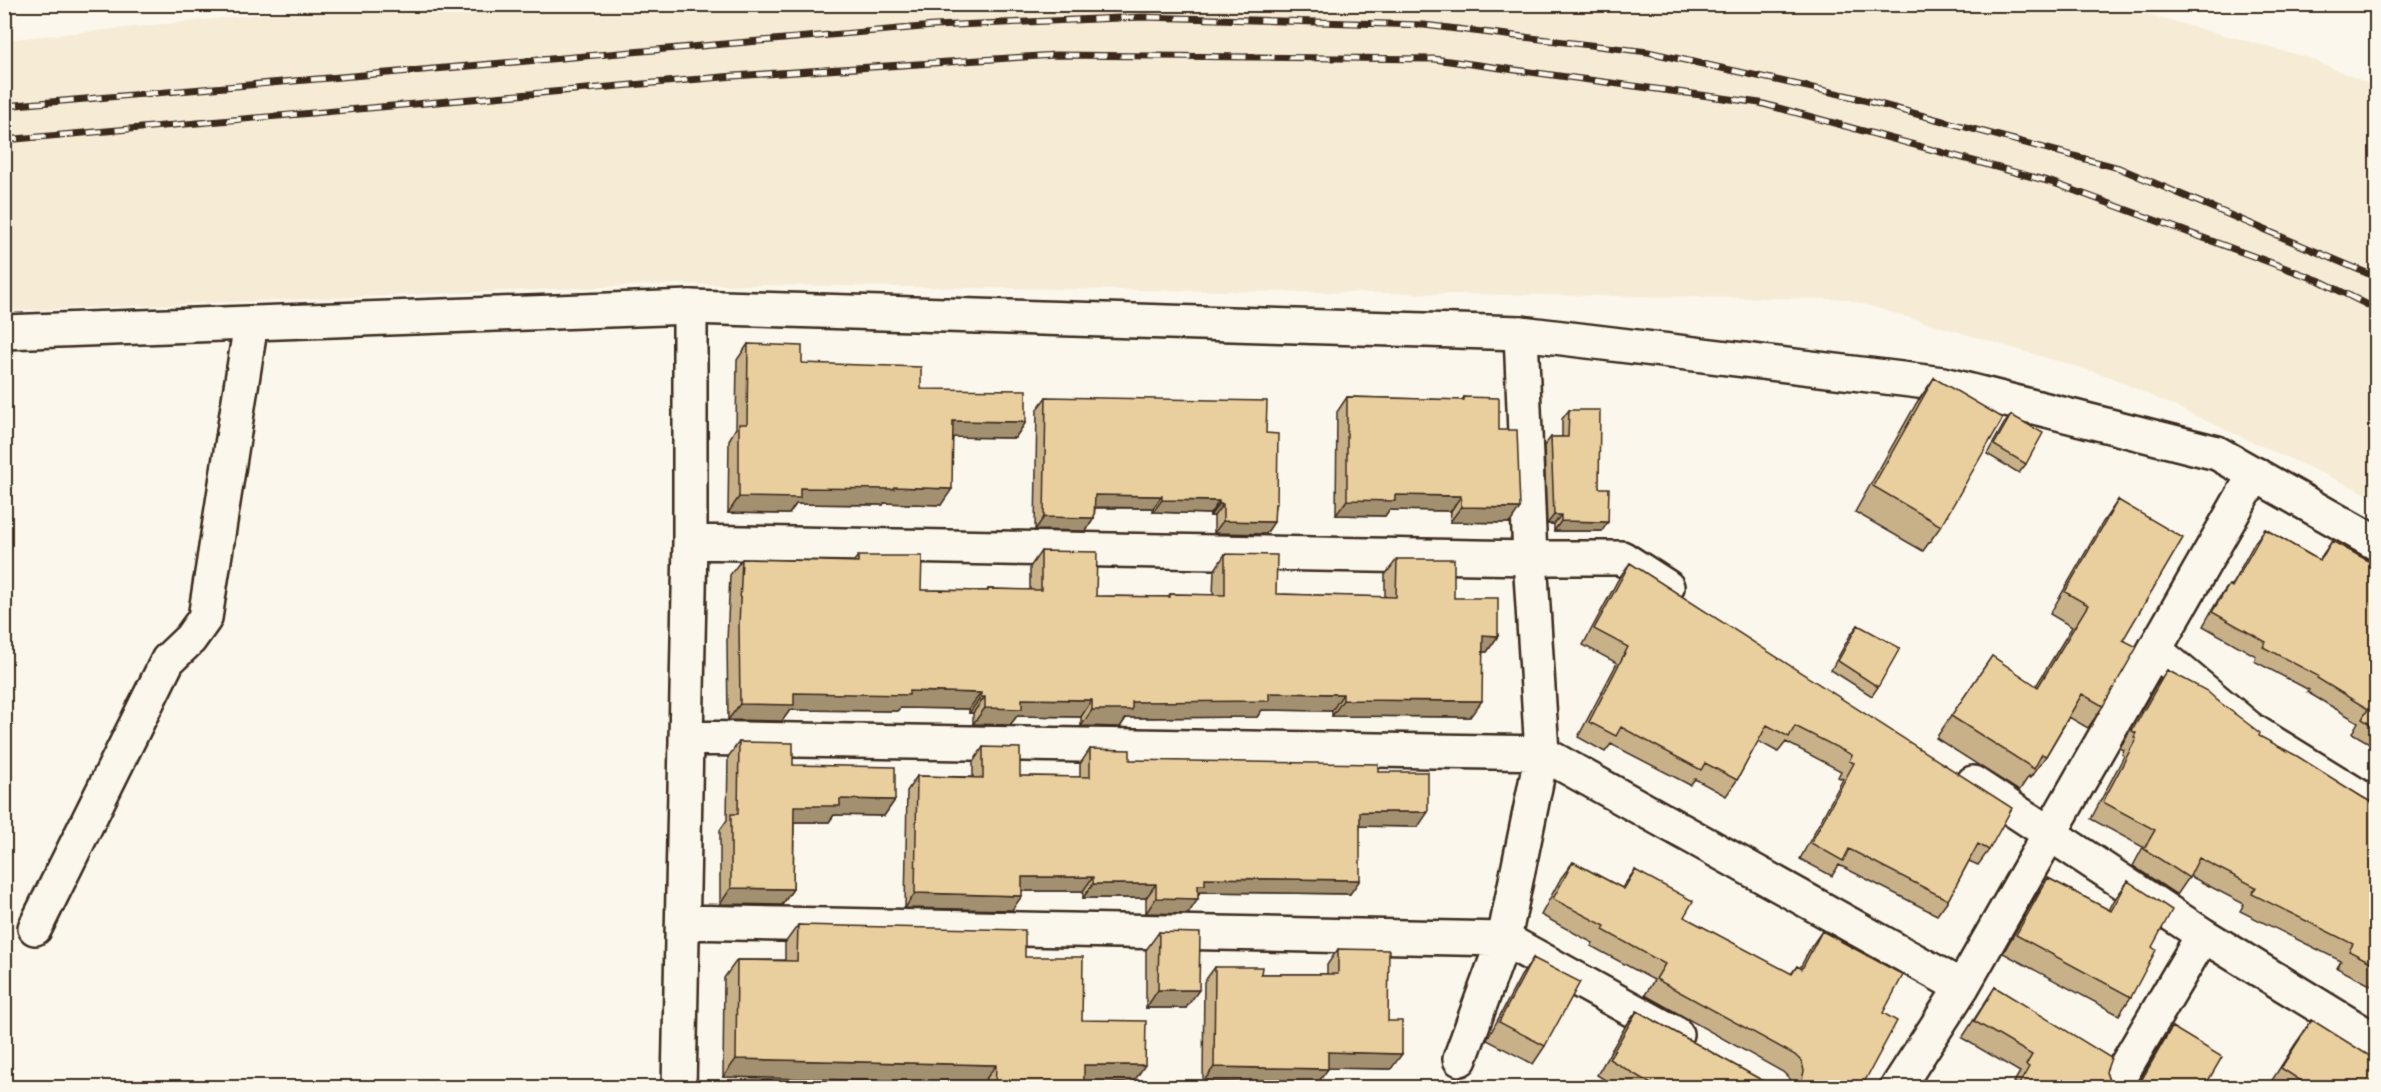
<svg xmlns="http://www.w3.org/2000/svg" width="2381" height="1092" font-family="Dekko,sans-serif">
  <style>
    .built { fill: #f6ebd5 }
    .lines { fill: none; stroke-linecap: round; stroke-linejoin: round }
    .minor-casing { stroke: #3b2a1e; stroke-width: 38 }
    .tertiary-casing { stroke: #3b2a1e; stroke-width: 38 }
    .minor { stroke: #fbf7ec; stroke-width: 33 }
    .tertiary { stroke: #fbf7ec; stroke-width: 33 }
    .rail-casing { stroke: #3b2a1e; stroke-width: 7 }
    .rail { stroke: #fbf7ec; stroke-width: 4.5; stroke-dasharray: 14; stroke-linecap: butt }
    .wall { fill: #c8b188; stroke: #3b2a1e; stroke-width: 1.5 }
    .shaded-wall { fill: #a3906f; stroke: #3b2a1e; stroke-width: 1.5 }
    .building { fill: #e9ce9e; stroke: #3b2a1e; stroke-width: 1.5 }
  </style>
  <rect width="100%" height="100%" fill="#fbf7ec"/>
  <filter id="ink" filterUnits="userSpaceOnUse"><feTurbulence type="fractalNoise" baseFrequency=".0167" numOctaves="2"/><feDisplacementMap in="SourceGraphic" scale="12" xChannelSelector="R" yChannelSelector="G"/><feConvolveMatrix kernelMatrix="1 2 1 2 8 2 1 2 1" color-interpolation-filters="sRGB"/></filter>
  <g filter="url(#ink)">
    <path class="built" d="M 363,4 L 2111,5 L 2306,57 L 2376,87 L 2376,498 L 2108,376 L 1846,299 L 677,284 L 5,311 L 5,40 Z"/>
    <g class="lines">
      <g class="minor-casing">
        <path id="minor" d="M 690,542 L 1530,558 L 1622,558 L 1667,587
          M 2155,650 L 2250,729 L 2376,807
          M 686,738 L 1542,753 L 1962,987
          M 1973,783 L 2203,935 L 2376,1041
          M 683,922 L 1504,939 L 1676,1034
          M 35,928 L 168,660 L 190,639 L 205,618 L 251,323
          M 1460,1059 L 1504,939 L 1542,753 L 1530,558 L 1521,333
          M 679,1088 L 690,542 L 690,307
          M 1897,1088 L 1962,987 L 2255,474
          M 2113,1088 L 2203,935"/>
      </g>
      <g class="tertiary-casing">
        <path id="tertiary" d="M 4,332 L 690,307 L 1521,333 L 1943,384 L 2217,453 L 2376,543"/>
      </g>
      <use href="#minor" class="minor"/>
      <use href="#tertiary" class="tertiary"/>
      <g class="rail-casing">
        <path id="rail" d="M 4,106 L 934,26 L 1143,17 L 1424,25 L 1648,52 L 1849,96 L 2119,168 L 2376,277
          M 4,140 L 734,76 L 1055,55 L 1434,59 L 1760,103 L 2051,182 L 2318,280 L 2376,309"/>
      </g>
      <use href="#rail" class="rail"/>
    </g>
    <path class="wall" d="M 748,344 L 802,363 L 921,389 L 1026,422 L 1015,438 L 953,437 L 941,505 L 884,503 L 883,505 L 796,504 L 789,514 L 728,513 L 729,440 L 736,428 L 737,360 Z
      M 1934,378 L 1941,526 L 1923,551 L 1855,512 L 1916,404 Z
      M 1046,397 L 1266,433 L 1275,507 L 1266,534 L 1214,533 L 1214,516 L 1210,516 L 1210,514 L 1153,512 L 1153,508 L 1095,508 L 1094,518 L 1086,531 L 1035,530 L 1037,409 Z
      M 1347,397 L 1462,400 L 1464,397 L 1499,430 L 1510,523 L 1450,522 L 1451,511 L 1389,510 L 1385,516 L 1336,515 L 1337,412 Z
      M 1569,410 L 1599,488 L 1602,531 L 1554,531 L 1554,524 L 1547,524 L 1544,446 L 1551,437 L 1562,437 L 1562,419 Z
      M 2011,415 L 2026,464 L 2019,473 L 1987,454 L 2004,424 Z
      M 2118,500 L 2123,640 L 2103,706 L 2088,728 L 2069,717 L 2046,756 L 2030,778 L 2029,776 L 2019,791 L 1936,738 L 1992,656 L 2036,686 L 2072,627 L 2050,614 L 2103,522 Z
      M 2265,529 L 2319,560 L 2332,541 L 2376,565 L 2376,747 L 2352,733 L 2358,722 L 2307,692 L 2309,690 L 2254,661 L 2256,656 L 2203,626 L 2219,598 L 2229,585 L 2231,586 L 2255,542 Z
      M 1041,551 L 1096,596 L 1168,597 L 1170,594 L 1213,595 L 1214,571 L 1225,554 L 1276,594 L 1385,597 L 1385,575 L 1397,559 L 1454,598 L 1498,636 L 1487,652 L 1482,652 L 1470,717 L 1332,716 L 1332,711 L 1262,710 L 1257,717 L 1126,718 L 1120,727 L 1081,726 L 1081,717 L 1017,716 L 1010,725 L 973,724 L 973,713 L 969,713 L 969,709 L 900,708 L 897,711 L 790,710 L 782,721 L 728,720 L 727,641 L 730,575 L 742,559 L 854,561 L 858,556 L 921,590 L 987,591 L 988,589 L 1030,590 L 1030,567 Z
      M 1630,563 L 1989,850 L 1978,865 L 1969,861 L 1948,900 L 1937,915 L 1839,865 L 1832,876 L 1800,859 L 1843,779 L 1838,777 L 1841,771 L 1786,742 L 1778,752 L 1758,741 L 1737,780 L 1726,796 L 1695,779 L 1690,785 L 1611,744 L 1605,752 L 1578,737 L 1617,663 L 1583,645 L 1619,578 Z
      M 1858,625 L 1878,687 L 1872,696 L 1831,670 L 1851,634 Z
      M 2167,670 L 2218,701 L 2259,736 L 2362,797 L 2376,805 L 2376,988 L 2337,968 L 2341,961 L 2240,911 L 2244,904 L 2190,876 L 2177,895 L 2133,866 L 2143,847 L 2091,819 L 2124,756 L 2122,754 L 2124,750 L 2120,748 L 2155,687 Z
      M 739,742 L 793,765 L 895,800 L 884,816 L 834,815 L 829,822 L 794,822 L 793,889 L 782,905 L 720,904 L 720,830 L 727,820 L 728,757 Z
      M 983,747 L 1020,776 L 1080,777 L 1080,764 L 1090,749 L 1130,760 L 1378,772 L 1418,827 L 1360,826 L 1350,894 L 1200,892 L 1188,914 L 1146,913 L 1146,898 L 1083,898 L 1083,891 L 1022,891 L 1012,910 L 905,908 L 907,791 L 917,776 L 973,777 L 973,762 Z
      M 1573,862 L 1622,888 L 1635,870 L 1684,917 L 1791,974 L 1797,966 L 1800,968 L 1811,947 L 1822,931 L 1883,1013 L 1861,1088 L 1793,1088 L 1790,1079 L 1783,1072 L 1645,995 L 1654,980 L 1591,946 L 1593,943 L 1541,915 L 1561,878 Z
      M 2048,878 L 2109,910 L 2115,899 L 2128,881 L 2152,947 L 2131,997 L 2119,1015 L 2003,953 L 2036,896 Z
      M 798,925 L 1025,957 L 1082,1020 L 1133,1083 L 1084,1083 L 1084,1088 L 983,1088 L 983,1083 L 723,1077 L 724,978 L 737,960 L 785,960 L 785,943 Z
      M 1159,932 L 1186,1008 L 1146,1008 L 1146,950 Z
      M 1338,949 L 1388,1021 L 1391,1069 L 1328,1068 L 1317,1084 L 1203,1082 L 1204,982 L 1215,967 L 1261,974 L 1327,974 L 1327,965 Z
      M 1533,958 L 1545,1046 L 1533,1064 L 1487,1040 L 1521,976 Z
      M 1995,987 L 2106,1072 L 2109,1081 L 2116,1088 L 2015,1088 L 2017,1084 L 2014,1082 L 2020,1072 L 1962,1038 Z
      M 1637,1011 L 1776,1088 L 1618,1088 L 1597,1075 L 1625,1027 Z
      M 2312,1020 L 2376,1088 L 2267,1088 L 2294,1046 Z
      M 2172,1027 L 2204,1088 L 2137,1085 L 2161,1044 Z"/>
    <path class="shaded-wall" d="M 953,421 L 1026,422 L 1015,438 L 942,437 Z
      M 894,487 L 952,489 L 941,505 L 884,503 L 883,505 L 796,504 L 789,514 L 728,513 L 739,497 L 800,488 Z
      M 1095,495 L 1162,496 L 1153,508 L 1086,507 Z
      M 1395,495 L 1461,496 L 1451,511 L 1389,510 L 1385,516 L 1336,515 L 1347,500 Z
      M 1162,500 L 1219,501 L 1210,514 L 1153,512 Z
      M 1219,504 L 1223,504 L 1214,516 L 1210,516 Z
      M 1461,507 L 1520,508 L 1510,523 L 1450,522 Z
      M 1554,515 L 1561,515 L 1554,524 L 1547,524 Z
      M 1044,517 L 1094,518 L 1086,531 L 1035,530 Z
      M 1223,521 L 1274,522 L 1266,534 L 1214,533 Z
      M 1561,521 L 1608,522 L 1602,531 L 1554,531 Z
      M 1483,635 L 1498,636 L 1487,652 L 1471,652 Z
      M 909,691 L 981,693 L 969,709 L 900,708 L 897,711 L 790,710 L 782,721 L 728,720 L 740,704 L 794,693 Z
      M 1269,693 L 1343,694 L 1332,711 L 1262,710 L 1257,717 L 1126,718 L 1120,727 L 1081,726 L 1092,710 L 1132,702 Z
      M 981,697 L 985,697 L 973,713 L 969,713 Z
      M 1022,699 L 1092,700 L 1081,717 L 1017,716 L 1010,725 L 973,724 L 985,708 Z
      M 1343,700 L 1482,701 L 1470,717 L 1332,716 Z
      M 840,799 L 895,800 L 884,816 L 834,815 L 829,822 L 782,822 L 794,806 Z
      M 1360,812 L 1428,812 L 1418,827 L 1350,826 Z
      M 1022,877 L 1093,877 L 1083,891 L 1012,891 Z
      M 1205,878 L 1360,880 L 1350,894 L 1200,892 L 1195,899 L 1198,899 L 1188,914 L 1146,913 L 1156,898 L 1198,885 Z
      M 1093,884 L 1156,884 L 1146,898 L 1083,898 Z
      M 731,888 L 793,889 L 782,905 L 720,904 Z
      M 915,893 L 1022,896 L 1012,910 L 905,908 Z
      M 1158,990 L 1199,990 L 1186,1008 L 1146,1008 Z
      M 1328,1052 L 1402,1054 L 1391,1069 L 1317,1068 Z
      M 736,1059 L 996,1065 L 983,1083 L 723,1077 Z
      M 1084,1065 L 1145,1065 L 1133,1083 L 1072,1083 Z
      M 1214,1067 L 1328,1069 L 1317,1084 L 1203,1082 Z"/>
    <path class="building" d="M 748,344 L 802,346 L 802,363 L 921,367 L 921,389 L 1026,390 L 1026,422 L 953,421 L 952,489 L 894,487 L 894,489 L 800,488 L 800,498 L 739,497 L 739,424 L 747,424 Z
      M 1934,378 L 2003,418 L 1941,526 L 1873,486 Z
      M 1046,397 L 1267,401 L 1266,433 L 1278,434 L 1277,504 L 1275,504 L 1274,522 L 1223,521 L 1223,504 L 1219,504 L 1219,501 L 1162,500 L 1162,496 L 1095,495 L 1094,518 L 1044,517 Z
      M 1347,397 L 1464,400 L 1464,397 L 1499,398 L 1499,430 L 1517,430 L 1520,508 L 1461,507 L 1461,496 L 1395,495 L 1395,501 L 1347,500 Z
      M 1569,410 L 1600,410 L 1599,488 L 1609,488 L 1608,522 L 1561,521 L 1561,515 L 1554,515 L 1551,437 L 1568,437 Z
      M 2011,415 L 2043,433 L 2026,464 L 1994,445 Z
      M 2118,500 L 2183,538 L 2123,640 L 2137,647 L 2103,706 L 2082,694 L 2046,756 L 2042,754 L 2034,769 L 1951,716 L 1992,656 L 2038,687 L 2088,605 L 2065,592 Z
      M 2265,529 L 2320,561 L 2332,541 L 2376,565 L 2376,728 L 2362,719 L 2368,709 L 2317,678 L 2318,676 L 2263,647 L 2266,642 L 2212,612 L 2229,585 L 2232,587 Z
      M 1041,551 L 1097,552 L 1096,596 L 1170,597 L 1170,594 L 1225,595 L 1225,554 L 1277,555 L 1276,594 L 1396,597 L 1397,559 L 1454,559 L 1454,598 L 1498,598 L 1498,636 L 1483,635 L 1482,701 L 1343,700 L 1343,694 L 1269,693 L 1269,701 L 1132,702 L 1132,710 L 1092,710 L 1092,700 L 1022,699 L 1022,709 L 985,708 L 985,697 L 981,697 L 981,693 L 909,691 L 909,695 L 794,693 L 794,705 L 740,704 L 739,625 L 742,559 L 858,562 L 858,556 L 922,556 L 921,590 L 988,591 L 988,589 L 1041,590 Z
      M 1630,563 L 2012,808 L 1989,850 L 1978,844 L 1948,900 L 1849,849 L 1843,861 L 1811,843 L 1854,763 L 1849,761 L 1852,755 L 1795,726 L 1789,737 L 1767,725 L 1737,780 L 1705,763 L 1701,770 L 1621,727 L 1616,736 L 1589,722 L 1628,647 L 1594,629 Z
      M 1858,625 L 1900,648 L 1878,687 L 1838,661 Z
      M 2167,670 L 2207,691 L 2218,701 L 2260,733 L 2259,736 L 2297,756 L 2362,797 L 2376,805 L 2376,965 L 2349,951 L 2353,944 L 2252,894 L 2256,887 L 2199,858 L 2189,878 L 2144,849 L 2155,830 L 2103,802 L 2136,739 L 2134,737 L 2136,733 L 2132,731 Z
      M 739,742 L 793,743 L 793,765 L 895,767 L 895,800 L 840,799 L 840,806 L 794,806 L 793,889 L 731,888 L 731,814 L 738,814 Z
      M 983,747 L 1020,748 L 1020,776 L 1090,777 L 1090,749 L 1130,750 L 1130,760 L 1378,764 L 1378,772 L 1428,772 L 1428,812 L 1360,812 L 1360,880 L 1205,878 L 1205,885 L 1198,885 L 1198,899 L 1156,898 L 1156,884 L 1093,884 L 1093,877 L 1022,877 L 1022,896 L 915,893 L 917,776 L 983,778 Z
      M 1573,862 L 1624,889 L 1635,870 L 1693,901 L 1684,917 L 1792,974 L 1797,966 L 1802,969 L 1822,931 L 1903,975 L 1883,1013 L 1897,1021 L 1861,1088 L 1795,1088 L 1802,1080 L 1804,1071 L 1802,1062 L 1795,1055 L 1656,979 L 1665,964 L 1603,930 L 1605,926 L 1553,899 Z
      M 2048,878 L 2111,911 L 2128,881 L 2172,910 L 2152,947 L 2156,950 L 2131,997 L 2016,935 Z
      M 798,925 L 1025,930 L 1025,957 L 1083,957 L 1082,1020 L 1146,1021 L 1145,1065 L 1084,1065 L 1084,1088 L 995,1088 L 996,1065 L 736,1059 L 737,960 L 797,961 Z
      M 1159,932 L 1200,933 L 1199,990 L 1158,990 Z
      M 1338,949 L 1389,950 L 1388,1021 L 1402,1021 L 1402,1054 L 1328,1052 L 1328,1069 L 1214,1067 L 1215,967 L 1262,967 L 1261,974 L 1338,974 Z
      M 1533,958 L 1580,982 L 1545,1046 L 1499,1022 Z
      M 1995,987 L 2111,1058 L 2106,1072 L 2109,1081 L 2116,1088 L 2017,1088 L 2029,1067 L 2026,1065 L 2032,1055 L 1974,1021 Z
      M 1637,1011 L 1776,1088 L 1653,1088 L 1652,1087 L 1653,1085 L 1609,1059 Z
      M 2312,1020 L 2376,1060 L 2376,1088 L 2312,1088 L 2281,1068 Z
      M 2172,1027 L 2222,1057 L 2204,1088 L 2134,1088 L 2141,1081 Z"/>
  </g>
  <rect width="2381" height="1092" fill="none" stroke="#fbf7ec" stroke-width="24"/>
  <rect x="12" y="12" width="2357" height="1068" fill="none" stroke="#3b2a1e" stroke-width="2" filter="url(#ink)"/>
</svg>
